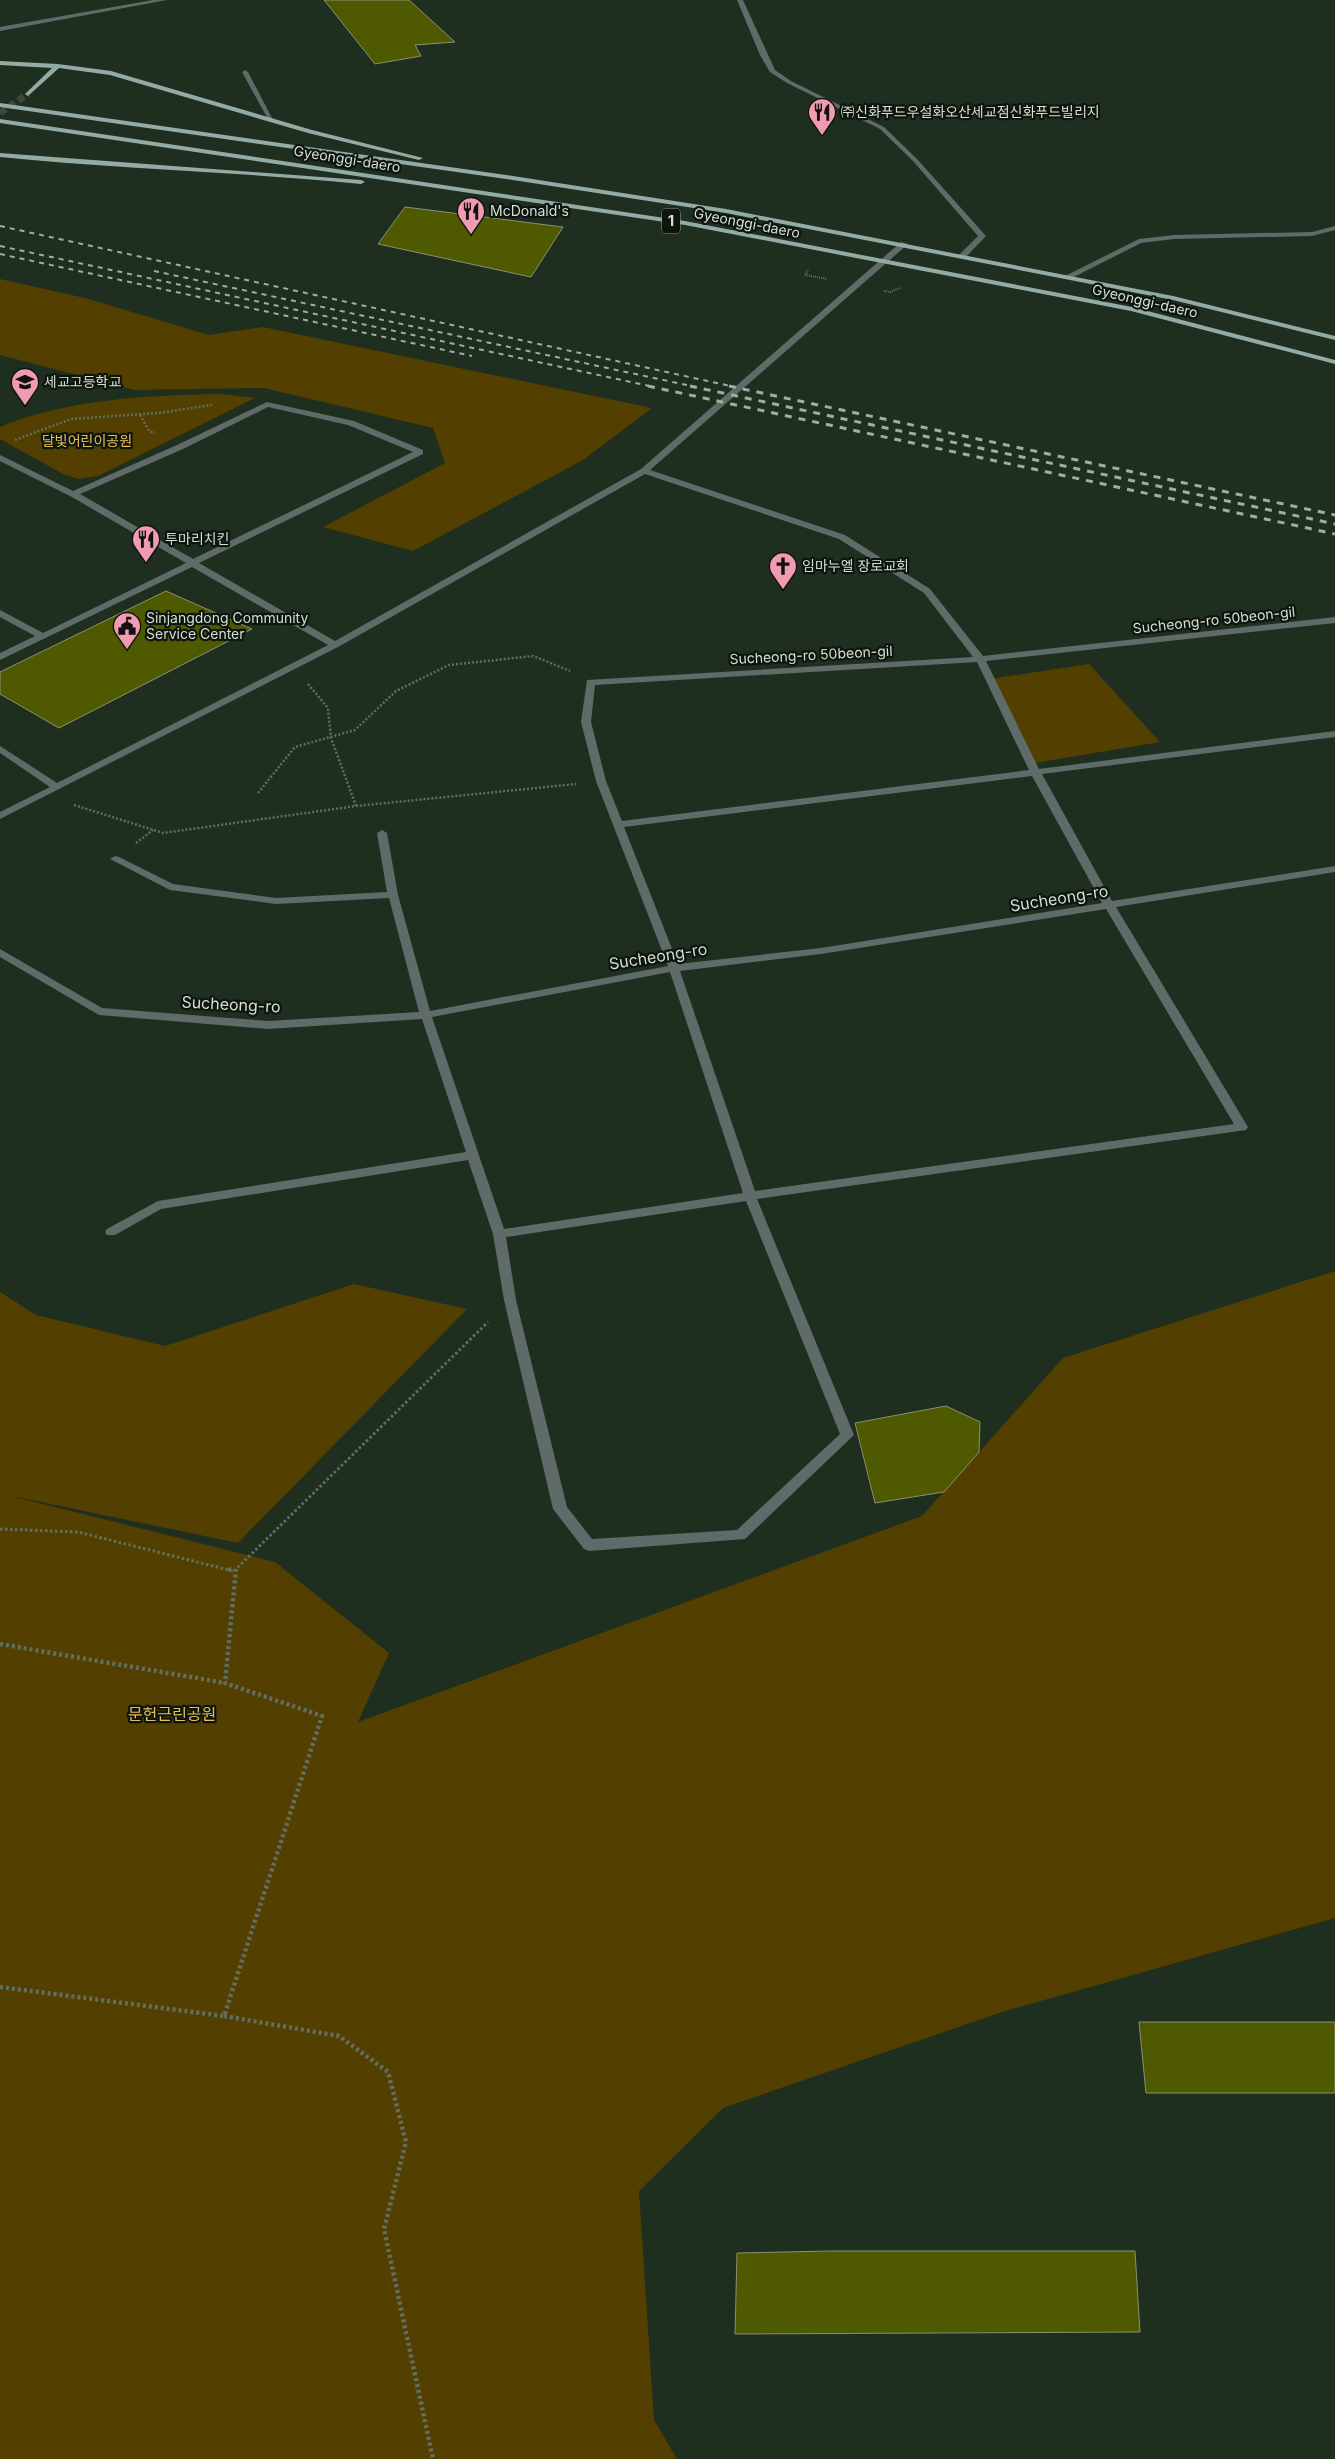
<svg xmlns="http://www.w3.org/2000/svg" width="1335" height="2459" font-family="Inter,'Noto Sans KR',sans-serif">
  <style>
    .green { fill: #533f00 }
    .building { fill: #4f5a00; stroke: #8a9077 }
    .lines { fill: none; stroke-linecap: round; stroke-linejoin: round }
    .major-tunnel { stroke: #39493a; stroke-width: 7; stroke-dasharray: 7 4; stroke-linecap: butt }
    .path-far3 { stroke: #606f61; stroke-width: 2; stroke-dasharray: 1 1; stroke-linecap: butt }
    .path-far2 { stroke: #606f61; stroke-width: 2.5; stroke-dasharray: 2 2; stroke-linecap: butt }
    .path-far1 { stroke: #606f61; stroke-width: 3; stroke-dasharray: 2.5 2.5; stroke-linecap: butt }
    .path { stroke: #606f61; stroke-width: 4.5; stroke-dasharray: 3 3; stroke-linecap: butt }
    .minor { fill: #5f6b68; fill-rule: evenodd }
    .major { fill: #92aca5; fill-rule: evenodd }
    .rail-far1 { stroke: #a0ada1; stroke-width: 2; stroke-dasharray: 5 5; stroke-linecap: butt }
    .rail { stroke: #a0ada1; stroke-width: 3; stroke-dasharray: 7 7; stroke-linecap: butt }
    .labels { text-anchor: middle; stroke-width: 4.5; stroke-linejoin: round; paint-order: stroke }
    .far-poi-label { font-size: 14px; fill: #d4dfd5; stroke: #0d150e; text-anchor: start }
    .far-street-label { font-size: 14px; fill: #d4dfd5; stroke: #0d150e }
    .far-park-label { font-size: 14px; fill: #e7bf54; stroke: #0d150e }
    .shield { fill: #0d150e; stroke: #98a299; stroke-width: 1 }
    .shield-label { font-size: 15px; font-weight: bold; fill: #d4dfd5 }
    .street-label { font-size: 16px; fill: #d4dfd5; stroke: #0d150e }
    .park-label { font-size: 16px; fill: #e7bf54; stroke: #0d150e }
  </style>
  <rect width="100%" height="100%" fill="#1e2f1f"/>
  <path class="green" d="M 0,279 L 85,298 L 209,335 L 263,327 L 652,408 L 583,460 L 413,551 L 323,527 L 445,463 L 433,428 L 264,388 L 135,390 L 0,355 Z
    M 221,394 L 255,398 L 98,476 L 78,479 L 63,474 L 0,439 L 0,427 C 66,399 150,395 221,394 Z
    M 1089,664 L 1160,742 L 1035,763 L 989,679 Z
    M 1335,1271 L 1335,1918 L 1005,2011 L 723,2108 L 639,2191 L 654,2420 L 677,2459 L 0,2459 L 0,1292 L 36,1315 L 165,1346 L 354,1284 L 467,1309 L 238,1543 L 7,1495 L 275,1562 L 389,1653 L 358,1722 L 922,1516 L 1063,1358 Z"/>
  <path class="building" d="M 324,0 L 409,0 L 455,42 L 415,45 L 421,56 L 375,64 Z
    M 405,207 L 563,227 L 531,277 L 378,244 Z
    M 166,591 L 252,629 L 59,728 L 0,694 L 0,672 Z
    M 946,1406 L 980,1422 L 979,1452 L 944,1492 L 875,1503 L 855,1423 Z
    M 1139,2022 L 1335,2022 L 1335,2093 L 1146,2093 Z
    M 830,2251 L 1135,2251 L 1140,2332 L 735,2334 L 737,2253 Z"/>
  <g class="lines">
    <path class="major-tunnel" d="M 0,113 L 28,94"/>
    <path class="path-far3" d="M 808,270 L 805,275 L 827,279
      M 884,291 L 890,292 L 900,288"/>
    <path class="path-far2" d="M 140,415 L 149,431 L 155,433
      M 15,440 L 71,419 L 159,413 L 212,405
      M 308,684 L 328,708 L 331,738 L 356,806
      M 258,793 L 295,747 L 355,730 L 396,691 L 449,665 L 533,656 L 570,671
      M 74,805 L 163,833 L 356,806 L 576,784
      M 136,843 L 153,830"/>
    <path class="path-far1" d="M 0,1529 L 78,1532 L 233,1571
      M 234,1571 L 488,1322"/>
    <path class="path" d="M 228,1569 L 234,1571
      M 0,1644 L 225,1683
      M 0,1987 L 224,2016 L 322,1716 L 225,1683 L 236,1569
      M 224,2016 L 339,2036 L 388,2072 L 406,2142 L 384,2229 L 433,2459"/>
    <path class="minor" d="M 153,0 L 167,0 L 0,31 L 0,27 Z
      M 737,0 L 743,0 L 775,70 L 791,81 L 884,127 L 917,159 L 986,236 L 966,257 L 959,255 L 978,236 L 913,161 L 880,129 L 787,83 L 770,72 L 760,55 Z
      M 245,70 L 248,72 L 274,122 L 269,121 L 242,72 Z
      M 1335,226 L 1335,230 L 1312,236 L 1174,239 L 1141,243 L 1070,279 L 1063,277 L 1139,239 L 1174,235 L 1312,232 Z
      M 901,242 L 908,244 L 650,470 L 845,535 L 930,589 L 983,656 L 1335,617 L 1335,623 L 986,661 L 1039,769 L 1335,731 L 1335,737 L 1042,774 L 1112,901 L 1335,866 L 1335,872 L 1116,907 L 1248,1127 L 1246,1130 L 757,1199 L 854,1435 L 745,1539 L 589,1551 L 584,1549 L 553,1509 L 504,1300 L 493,1234 L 468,1160 L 161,1209 L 115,1235 L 107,1235 L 105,1232 L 107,1229 L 158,1201 L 466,1152 L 422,1019 L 268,1029 L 99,1015 L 0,957 L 0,949 L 102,1008 L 268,1021 L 419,1012 L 389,898 L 276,904 L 170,890 L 110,859 L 115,856 L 119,857 L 173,884 L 276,898 L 387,892 L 377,833 L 382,830 L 387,833 L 398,895 L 430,1011 L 668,966 L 596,781 L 581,722 L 587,680 L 973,657 L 924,593 L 839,539 L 645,474 L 338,647 L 0,819 L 0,812 L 50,787 L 0,753 L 0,746 L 57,783 L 328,645 L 192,567 L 0,660 L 0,653 L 35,636 L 0,617 L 0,610 L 43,633 L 186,563 L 70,496 L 0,461 L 0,455 L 73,491 L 177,445 L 267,402 L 354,421 L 423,450 L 423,454 L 199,563 L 335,641 L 641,469 ZM 268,407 L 348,425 L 413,452 L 193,559 L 80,494 L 183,449 ZM 977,662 L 1029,770 L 622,821 L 606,781 L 591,722 L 595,685 ZM 1032,776 L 1102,903 L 821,948 L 678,964 L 624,827 ZM 1106,909 L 1234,1124 L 755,1191 L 680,971 L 821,954 ZM 670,972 L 743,1193 L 504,1229 L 432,1017 ZM 746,1201 L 840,1434 L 737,1530 L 592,1539 L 567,1507 L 516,1300 L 506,1237 Z"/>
    <path class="major" d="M 0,61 L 58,64 L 111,71 L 312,130 L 423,158 L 419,160 L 308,133 L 110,75 L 59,68 L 28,96 L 25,94 L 26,93 L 52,68 L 0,65 Z
      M 0,103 L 506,175 L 726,209 L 1173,296 L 1335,336 L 1335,340 L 1173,300 L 726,213 L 506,179 L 0,107 Z
      M 0,119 L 685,221 L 1132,307 L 1335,360 L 1335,364 L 1131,311 L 685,225 L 0,123 Z
      M 0,153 L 361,180 L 365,182 L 361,184 C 241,172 120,169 0,157 Z"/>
    <path class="rail-far1" d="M 0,226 L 735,387
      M 0,246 L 654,387
      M 0,254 L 472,356
      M 154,271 L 696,387"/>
    <path class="rail" d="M 648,386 L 1335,534
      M 690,386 L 1335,524
      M 729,386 L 1335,515"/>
  </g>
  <defs>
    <g id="restaurant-pin" transform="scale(1.4375)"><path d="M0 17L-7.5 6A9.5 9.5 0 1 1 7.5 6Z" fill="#f19ab3" stroke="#0d150e"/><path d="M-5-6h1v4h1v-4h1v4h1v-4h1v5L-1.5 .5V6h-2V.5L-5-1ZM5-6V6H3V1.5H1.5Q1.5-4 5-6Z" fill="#111"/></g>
    <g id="school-pin" transform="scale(1.4375)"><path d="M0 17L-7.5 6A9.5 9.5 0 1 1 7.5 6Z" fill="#f19ab3" stroke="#0d150e"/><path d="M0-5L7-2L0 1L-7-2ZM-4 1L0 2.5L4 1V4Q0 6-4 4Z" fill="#111"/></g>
    <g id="church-pin" transform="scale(1.4375)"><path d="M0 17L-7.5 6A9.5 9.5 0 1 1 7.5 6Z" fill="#f19ab3" stroke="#0d150e"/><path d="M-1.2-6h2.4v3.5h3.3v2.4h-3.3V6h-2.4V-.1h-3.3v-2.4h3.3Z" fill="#111"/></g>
    <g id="civic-pin" transform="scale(1.4375)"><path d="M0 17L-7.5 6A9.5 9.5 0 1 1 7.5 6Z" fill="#f19ab3" stroke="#0d150e"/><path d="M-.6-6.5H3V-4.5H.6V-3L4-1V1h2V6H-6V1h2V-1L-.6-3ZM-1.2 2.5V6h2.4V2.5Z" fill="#111"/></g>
  </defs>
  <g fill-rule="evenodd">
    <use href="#restaurant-pin" x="822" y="112"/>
    <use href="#restaurant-pin" x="471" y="211"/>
    <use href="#school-pin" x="25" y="382"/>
    <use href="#restaurant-pin" x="146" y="539"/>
    <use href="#church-pin" x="783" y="566"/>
    <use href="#civic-pin" x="127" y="626"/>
  </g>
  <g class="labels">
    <g class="far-poi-label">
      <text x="841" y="117">㈜신화푸드우설화오산세교점신화푸드빌리지</text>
      <text x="490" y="216">McDonald's</text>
      <text x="44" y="387">세교고등학교</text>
      <text x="165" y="544">투마리치킨</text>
      <text x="802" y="571">임마누엘 장로교회</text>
      <text x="146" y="623">Sinjangdong Community<tspan x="146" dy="16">Service Center</tspan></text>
    </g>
    <g class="far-street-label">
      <text transform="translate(347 159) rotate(9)" y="5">Gyeonggi-daero</text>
      <text transform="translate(747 223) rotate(11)" y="5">Gyeonggi-daero</text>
      <text transform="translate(1145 301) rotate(13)" y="5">Gyeonggi-daero</text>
      <text transform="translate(1214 620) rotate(-6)" y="5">Sucheong-ro 50beon-gil</text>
      <text transform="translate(811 655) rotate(-3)" y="5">Sucheong-ro 50beon-gil</text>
    </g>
    <g class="far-park-label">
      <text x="87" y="446">달빛어린이공원</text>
    </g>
    <rect class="shield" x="662" y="208.5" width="18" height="25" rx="4"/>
    <g class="shield-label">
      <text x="671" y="226">1</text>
    </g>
    <g class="street-label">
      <text transform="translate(1059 898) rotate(-9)" y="6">Sucheong-ro</text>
      <text transform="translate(658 956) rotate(-9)" y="6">Sucheong-ro</text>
      <text transform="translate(231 1004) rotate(3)" y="6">Sucheong-ro</text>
    </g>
    <g class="park-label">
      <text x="172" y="1720">문헌근린공원</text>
    </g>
  </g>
</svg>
